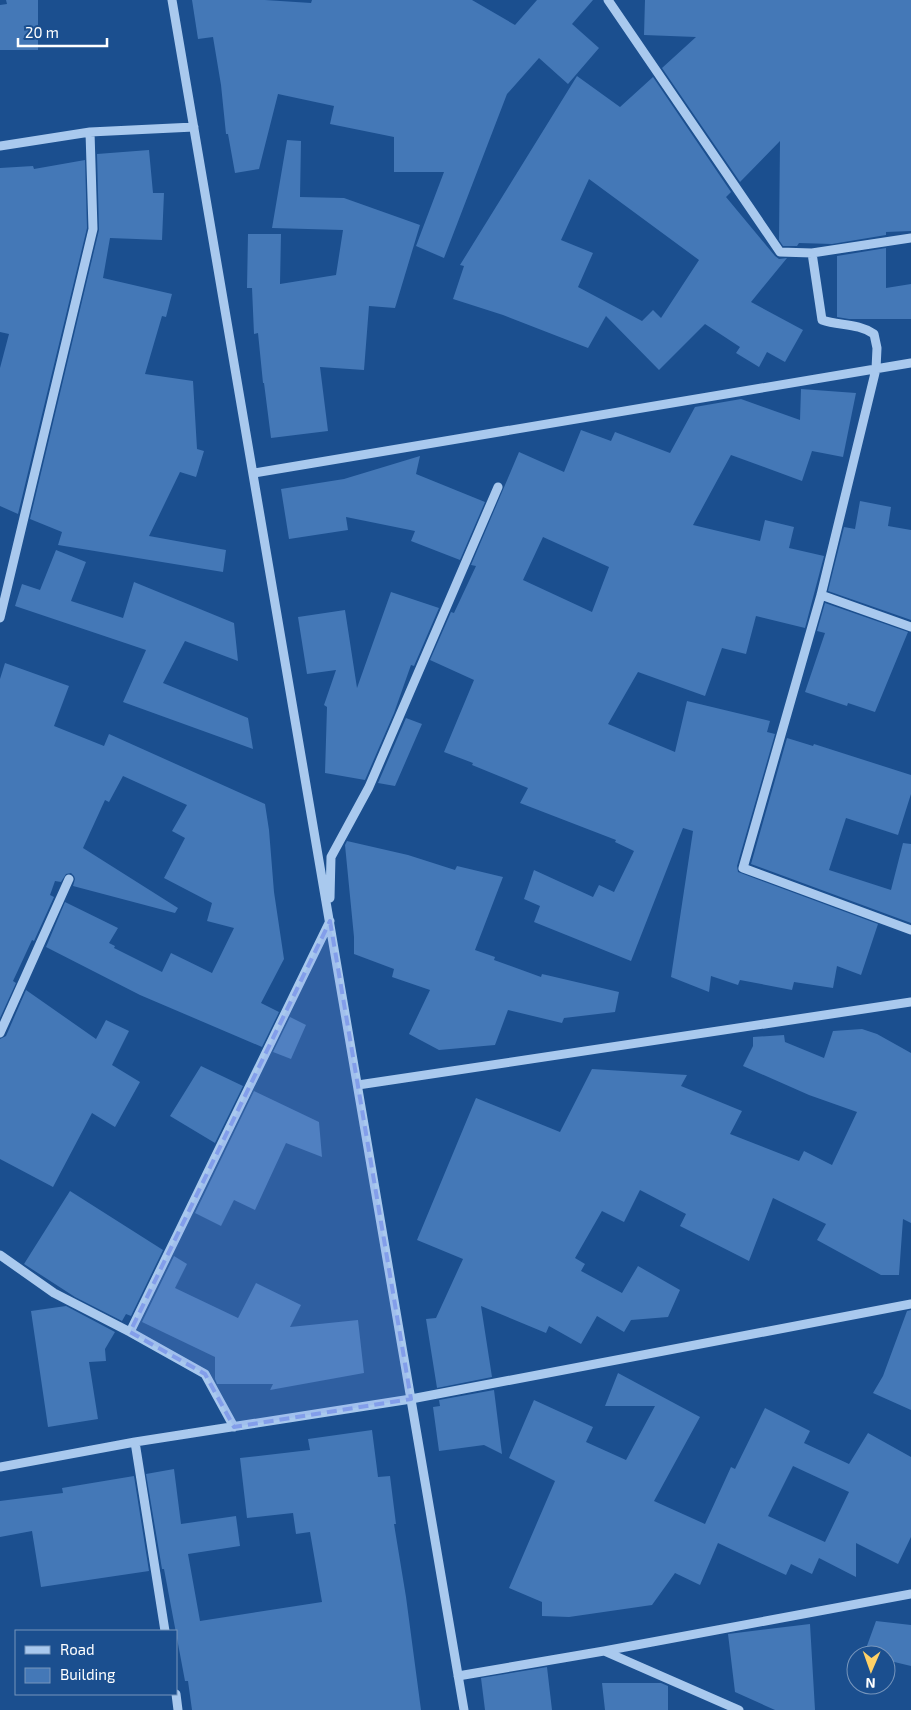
<svg xmlns="http://www.w3.org/2000/svg" width="911" height="1710" font-family="'Exo 2',sans-serif">
  <style>
    .building { fill: #4478b7; fill-rule: evenodd }
    .lines { fill: none; stroke-linecap: round; stroke-linejoin: round }
    .minor { stroke: #a9c9ee; stroke-width: 9 }
    .marked { fill: #839eea; fill-opacity: 0.2; stroke: #839eea; stroke-width: 4; stroke-dasharray: 10 6; stroke-linejoin: round }
  </style>
  <rect width="100%" height="100%" fill="#1b4f8f"/>
  <path class="building" d="M 6,0 L 38,0 L 38,50 L 0,50 L 0,5 L 7,4 Z
    M 192,0 L 265,0 L 311,3 L 312,0 L 472,0 L 515,25 L 537,0 L 593,0 L 572,24 L 599,48 L 568,84 L 539,58 L 507,94 L 444,258 L 416,246 L 444,172 L 394,172 L 394,137 L 330,124 L 334,106 L 278,94 L 259,169 L 235,173 L 228,134 L 226,134 L 221,85 L 213,37 L 198,39 Z
    M 645,0 L 911,0 L 911,231 L 886,232 L 886,235 L 832,244 L 799,243 L 797,246 L 783,246 L 779,240 L 780,141 L 740,182 L 662,68 L 696,37 L 644,35 Z
    M 577,76 L 620,107 L 653,77 L 731,192 L 726,197 L 775,256 L 779,259 L 787,258 L 751,302 L 803,330 L 785,362 L 767,352 L 759,367 L 736,353 L 740,347 L 705,324 L 659,370 L 606,316 L 588,348 L 503,315 L 453,299 L 464,266 L 460,265 ZM 589,179 L 699,260 L 661,318 L 653,310 L 642,321 L 578,287 L 593,253 L 561,240 Z
    M 287,140 L 301,141 L 300,197 L 344,198 L 420,225 L 395,308 L 369,306 L 364,370 L 320,367 L 328,431 L 271,438 L 264,383 L 263,383 L 258,333 L 254,334 L 252,288 L 247,288 L 248,234 L 281,234 L 280,284 L 336,275 L 343,230 L 272,228 Z
    M 149,150 L 153,193 L 164,193 L 162,240 L 110,238 L 103,278 L 172,294 L 166,317 L 162,316 L 145,374 L 193,381 L 197,449 L 204,451 L 196,477 L 180,472 L 149,536 L 226,550 L 223,572 L 58,545 L 62,532 L 30,519 L 99,230 L 97,154 Z
    M 85,160 L 87,228 L 18,514 L 0,506 L 0,368 L 9,334 L 0,332 L 0,168 L 33,166 L 34,169 Z
    M 886,248 L 886,288 L 911,284 L 911,319 L 849,319 L 837,317 L 837,256 Z
    M 801,389 L 856,393 L 843,457 L 812,451 L 802,481 L 731,455 L 693,525 L 760,541 L 765,520 L 794,527 L 789,548 L 824,556 L 805,628 L 756,616 L 746,654 L 722,648 L 705,696 L 638,672 L 608,724 L 675,752 L 687,701 L 770,721 L 767,732 L 775,734 L 737,866 L 738,872 L 878,924 L 861,975 L 837,966 L 833,988 L 794,982 L 792,990 L 740,980 L 738,985 L 711,976 L 709,992 L 671,977 L 693,831 L 683,828 L 631,961 L 534,922 L 540,906 L 524,899 L 534,870 L 593,897 L 599,885 L 614,892 L 634,851 L 615,842 L 616,840 L 520,803 L 528,788 L 472,765 L 473,763 L 444,752 L 474,680 L 430,660 L 451,612 L 454,613 L 476,566 L 471,565 L 519,452 L 564,472 L 581,430 L 611,441 L 615,432 L 670,453 L 695,407 L 741,399 L 800,420 ZM 543,537 L 609,567 L 592,612 L 523,580 Z
    M 420,456 L 416,474 L 485,502 L 460,560 L 411,541 L 415,531 L 346,517 L 348,530 L 289,539 L 281,489 L 344,479 Z
    M 860,501 L 891,507 L 888,526 L 911,530 L 911,620 L 828,591 L 844,527 L 855,529 Z
    M 56,550 L 86,562 L 71,601 L 123,618 L 134,582 L 234,623 L 238,661 L 185,641 L 163,683 L 248,718 L 253,749 L 123,702 L 146,650 L 15,606 L 22,584 L 40,590 Z
    M 391,592 L 439,608 L 414,666 L 411,665 L 394,713 L 365,780 L 325,773 L 327,707 L 324,705 L 336,670 L 307,674 L 298,617 L 345,610 L 357,688 Z
    M 825,603 L 908,632 L 875,712 L 848,703 L 847,706 L 805,692 L 825,633 L 817,631 Z
    M 5,663 L 69,686 L 54,726 L 104,746 L 109,734 L 265,804 L 269,830 L 274,892 L 284,959 L 261,1003 L 279,1012 L 262,1047 L 140,995 L 46,947 L 65,902 L 118,928 L 109,943 L 115,946 L 114,948 L 162,972 L 171,953 L 212,973 L 234,928 L 207,921 L 212,903 L 164,878 L 185,838 L 172,831 L 187,805 L 123,776 L 109,802 L 105,800 L 83,848 L 178,908 L 175,913 L 73,886 L 75,879 L 74,876 L 71,873 L 66,874 L 61,882 L 55,881 L 50,895 L 54,897 L 34,941 L 32,940 L 13,981 L 16,983 L 0,1018 L 0,679 Z
    M 406,718 L 422,724 L 395,786 L 378,783 Z
    M 787,738 L 813,746 L 814,744 L 911,775 L 911,794 L 898,835 L 846,818 L 829,870 L 891,890 L 903,843 L 911,844 L 911,923 L 751,864 Z
    M 347,841 L 408,855 L 455,870 L 457,866 L 503,877 L 475,950 L 495,957 L 494,960 L 541,977 L 542,974 L 619,992 L 615,1012 L 564,1018 L 562,1023 L 508,1010 L 495,1045 L 439,1050 L 409,1034 L 430,990 L 392,977 L 394,969 L 354,954 L 354,937 L 345,845 Z
    M 26,990 L 96,1039 L 106,1020 L 129,1031 L 112,1065 L 140,1082 L 115,1127 L 92,1113 L 53,1187 L 0,1159 L 0,1039 L 6,1036 Z
    M 290,1017 L 306,1025 L 291,1059 L 273,1052 Z
    M 862,1029 L 877,1034 L 911,1053 L 911,1223 L 903,1219 L 899,1275 L 881,1275 L 817,1240 L 826,1224 L 773,1198 L 749,1261 L 680,1226 L 686,1214 L 640,1190 L 624,1222 L 602,1211 L 575,1258 L 585,1264 L 581,1271 L 622,1293 L 638,1266 L 680,1290 L 668,1317 L 631,1320 L 624,1332 L 597,1316 L 581,1344 L 549,1326 L 546,1333 L 481,1306 L 492,1377 L 437,1388 L 426,1319 L 436,1318 L 463,1259 L 417,1240 L 476,1098 L 560,1132 L 592,1069 L 687,1075 L 681,1086 L 742,1111 L 730,1134 L 799,1161 L 804,1151 L 832,1165 L 857,1112 L 809,1095 L 743,1066 L 753,1046 L 753,1037 L 784,1035 L 785,1042 L 824,1058 L 833,1031 Z
    M 201,1066 L 243,1086 L 215,1143 L 170,1116 Z
    M 254,1091 L 319,1122 L 322,1157 L 286,1143 L 255,1210 L 234,1200 L 221,1226 L 195,1213 Z
    M 70,1191 L 163,1250 L 131,1316 L 126,1314 L 122,1321 L 75,1297 L 24,1264 Z
    M 174,1256 L 187,1264 L 175,1288 L 238,1318 L 256,1283 L 301,1305 L 290,1327 L 358,1320 L 364,1373 L 270,1390 L 273,1384 L 217,1384 L 215,1379 L 215,1357 L 142,1322 Z
    M 66,1306 L 115,1332 L 105,1349 L 106,1361 L 89,1362 L 98,1419 L 48,1427 L 31,1311 Z
    M 911,1310 L 911,1410 L 873,1393 L 883,1376 L 907,1311 Z
    M 618,1373 L 700,1417 L 654,1501 L 705,1524 L 731,1467 L 735,1469 L 765,1408 L 810,1431 L 804,1443 L 849,1464 L 868,1433 L 911,1457 L 911,1537 L 898,1564 L 856,1543 L 856,1577 L 819,1558 L 812,1574 L 791,1564 L 786,1575 L 718,1543 L 700,1585 L 675,1573 L 652,1605 L 569,1617 L 542,1616 L 542,1602 L 509,1588 L 555,1481 L 509,1458 L 534,1400 L 593,1427 L 586,1442 L 626,1460 L 655,1406 L 605,1406 ZM 793,1466 L 849,1492 L 825,1542 L 768,1516 Z
    M 494,1390 L 502,1454 L 484,1445 L 439,1451 L 433,1407 L 440,1406 L 439,1400 Z
    M 372,1430 L 378,1477 L 390,1476 L 396,1524 L 394,1524 L 406,1597 L 421,1710 L 192,1710 L 188,1681 L 185,1681 L 164,1569 L 162,1569 L 146,1474 L 174,1469 L 181,1524 L 236,1516 L 240,1546 L 188,1554 L 200,1621 L 322,1602 L 310,1532 L 296,1534 L 293,1513 L 247,1518 L 240,1458 L 310,1450 L 308,1439 Z
    M 134,1476 L 149,1571 L 41,1587 L 32,1531 L 0,1537 L 0,1501 L 63,1493 L 62,1488 Z
    M 876,1621 L 911,1625 L 911,1666 L 886,1660 L 886,1655 L 864,1654 Z
    M 810,1624 L 815,1710 L 775,1710 L 735,1692 L 728,1634 Z
    M 547,1667 L 552,1710 L 485,1710 L 481,1678 Z
    M 602,1683 L 661,1683 L 668,1686 L 668,1710 L 605,1710 Z"/>
  <g class="lines">
    <path class="minor" d="M 172,0 L 464,1710
      M 608,0 L 780,252 L 812,253 L 911,238
      M 0,146 L 90,132 L 194,127
      M 812,253 L 822,320 C 839,326 858,323 874,334 L 877,348 L 876,369 L 821,595 L 743,868 L 911,930
      M 254,473 L 911,363
      M 821,595 L 911,627
      M 0,618 L 93,229 L 90,132
      M 330,898 L 331,857 L 369,787 L 498,487
      M 0,1033 L 69,879
      M 358,1085 L 911,1002
      M 0,1255 L 54,1293 L 130,1332 L 205,1374 L 234,1427
      M 130,1332 L 330,921
      M 135,1442 L 165,1631
      M 0,1467 L 135,1442 L 411,1399 L 911,1304
      M 604,1651 L 739,1710
      M 458,1676 L 604,1651 L 911,1594
      M 176,1694 L 178,1710"/>
  </g>
  <path class="marked" d="M 330,921 L 411,1399 L 234,1427 L 205,1374 L 130,1332 Z"/>
  <rect x="15" y="1630" width="162" height="65" fill="#1b4f8f" stroke="#7695bc"/>
  <rect x="25" y="1646" width="25" height="8" fill="#a9c9ee" stroke="#7695bc"/>
  <text x="60" y="1655" font-size="15" fill="#ffffff">Road</text>
  <rect x="25" y="1668" width="25" height="15" fill="#4478b7" stroke="#7695bc"/>
  <text x="60" y="1680" font-size="15" fill="#ffffff">Building</text>
  <g transform="translate(871 1670) rotate(182)"><circle r="24" fill="#1b4f8f" stroke="#7695bc"/>
  <path d="M0-4L9 19L0 12L-9 19Z" fill="#ffd166"/>
  <text y="-8" font-size="14" font-weight="bold" text-anchor="middle" fill="#ffffff">N</text>
  </g>
  <path d="M18 38v8h89v-8" fill="none" stroke="#ffffff" stroke-width="2.5"/>
  <text x="25" y="38" font-size="15" fill="#ffffff" stroke="#1b4f8f" stroke-width="4" paint-order="stroke">20 m</text>
</svg>
